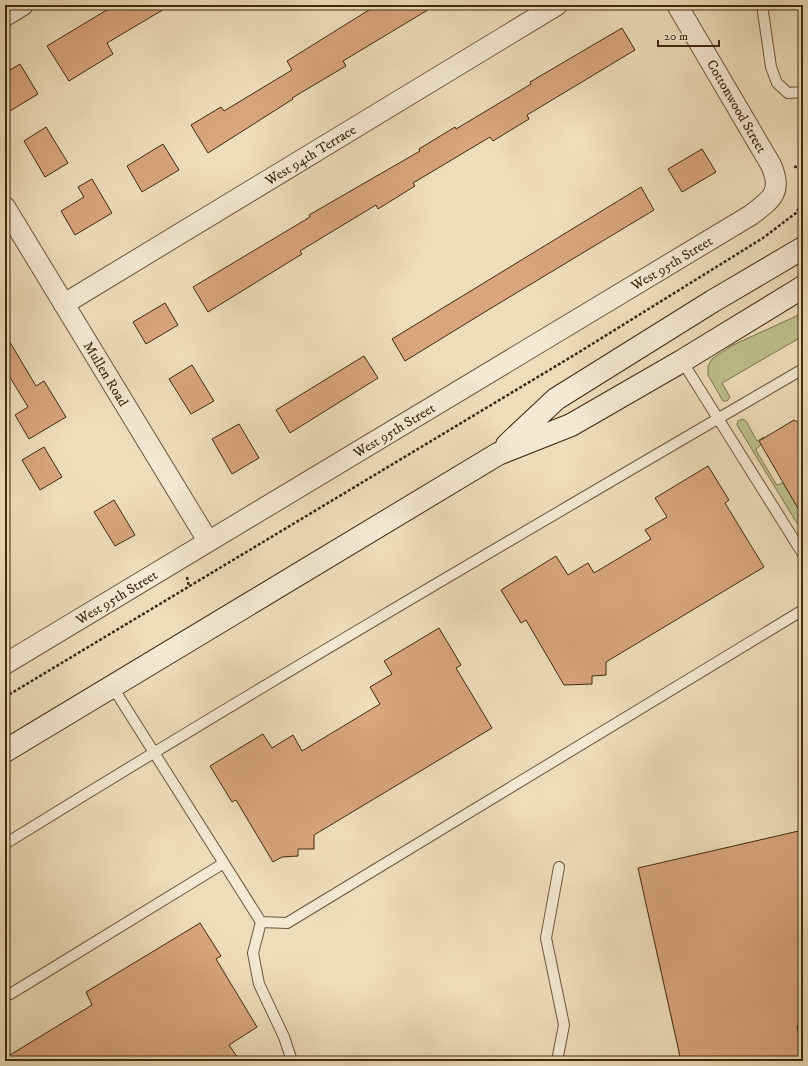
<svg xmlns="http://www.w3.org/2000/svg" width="808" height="1066" font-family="'IM FELL DW Pica',serif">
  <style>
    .green { fill: #bcc08d; stroke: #7e744e }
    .building { fill: #d8a57c; stroke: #40290f }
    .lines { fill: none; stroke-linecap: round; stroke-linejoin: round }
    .lane-casing { stroke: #6c563a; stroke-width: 12 }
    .street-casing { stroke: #6c563a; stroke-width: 22 }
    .secondary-casing { stroke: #40290f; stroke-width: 24 }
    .path { stroke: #40290f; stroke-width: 2.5; stroke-dasharray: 3 2; stroke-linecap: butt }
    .lane { stroke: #f4e9d3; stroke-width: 10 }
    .street { stroke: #f4e9d3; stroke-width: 20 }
    .secondary { stroke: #f4e9d3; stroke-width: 22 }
    .labels { text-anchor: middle; stroke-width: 3.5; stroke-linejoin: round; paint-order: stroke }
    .street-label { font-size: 14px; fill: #40290f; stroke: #f4e9d3 }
  </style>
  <rect width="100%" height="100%" fill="#edb"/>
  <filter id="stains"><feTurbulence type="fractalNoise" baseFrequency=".005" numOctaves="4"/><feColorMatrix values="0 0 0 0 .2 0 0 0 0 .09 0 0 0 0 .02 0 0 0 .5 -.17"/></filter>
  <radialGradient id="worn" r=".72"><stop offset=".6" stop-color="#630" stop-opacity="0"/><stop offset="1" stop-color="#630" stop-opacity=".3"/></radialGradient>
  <path class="green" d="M 803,313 L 803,336 L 722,383 L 730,397 L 727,401 L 723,401 L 708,375 L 708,366 L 712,359 L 733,345 Z
    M 743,419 L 746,421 L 757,441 L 764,437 L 762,444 L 756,449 L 757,452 L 776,484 L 778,485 L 783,483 L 801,513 L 797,515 L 803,523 L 803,533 L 737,425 L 738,421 Z"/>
  <path class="building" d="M 115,5 L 171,5 L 107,43 L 113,54 L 69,81 L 47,46 Z
    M 377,5 L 436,5 L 343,61 L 346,66 L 292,98 L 293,99 L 208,153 L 191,125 L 221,107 L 224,111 L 292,70 L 287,61 Z
    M 622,28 L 635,50 L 527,115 L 529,119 L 493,141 L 490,137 L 413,183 L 415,186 L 378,209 L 376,205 L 300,251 L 302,254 L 208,312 L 193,287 L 310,217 L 309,215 L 420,151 L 419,149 L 455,127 L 456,129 L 531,84 L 530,82 Z
    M 20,64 L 38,94 L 5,114 L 5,73 Z
    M 46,127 L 68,163 L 45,177 L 24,141 Z
    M 163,144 L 179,170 L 142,192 L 127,166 Z
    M 702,149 L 716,172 L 682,192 L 668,169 Z
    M 92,179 L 112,213 L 75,235 L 61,211 L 84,197 L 78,187 Z
    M 641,187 L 654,210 L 488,310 L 405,361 L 392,339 Z
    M 165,303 L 178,325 L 146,344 L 133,322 Z
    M 5,334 L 36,386 L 44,381 L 66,417 L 29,439 L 15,415 L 28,407 L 5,369 Z
    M 364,356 L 378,378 L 290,433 L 276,410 Z
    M 192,365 L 214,401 L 191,414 L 169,379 Z
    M 794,420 L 803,425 L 803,517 L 759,441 Z
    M 239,424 L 259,458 L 232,474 L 212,439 Z
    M 44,447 L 62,477 L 40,490 L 22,460 Z
    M 708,466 L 729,500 L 725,503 L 764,567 L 606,662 L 606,675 L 592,676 L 592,684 L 564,685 L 526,620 L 521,623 L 501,590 L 556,556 L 568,575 L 588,563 L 594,573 L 651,539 L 645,530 L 667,517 L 655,498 Z
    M 114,500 L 135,535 L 115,546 L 94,512 Z
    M 439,628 L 461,665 L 456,668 L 492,728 L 314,835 L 314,849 L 298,849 L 298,856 L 282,857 L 273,862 L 236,800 L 232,802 L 210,766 L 263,734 L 272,748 L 293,735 L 302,751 L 380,704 L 370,687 L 392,674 L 384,661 Z
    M 803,830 L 803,1025 L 797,1026 L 803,1053 L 803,1061 L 681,1061 L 638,868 Z
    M 200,923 L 221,956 L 216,959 L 257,1027 L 229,1045 L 240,1061 L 5,1061 L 5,1058 L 92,1005 L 86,992 Z"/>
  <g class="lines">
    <g class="lane-casing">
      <path id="lane" d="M 762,5 L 771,67 L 777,83 L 788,93 L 803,92
        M 682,361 L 803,554
        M 112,686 L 261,922
        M 5,844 C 268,681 536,525 803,369
        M 5,995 L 10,994 L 25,985 L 224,863
        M 292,1061 L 284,1037 L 259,984 L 253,953 L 261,922 L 287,923 L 803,610
        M 557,1061 L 564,1025 L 546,938 L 559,867"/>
    </g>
    <g class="street-casing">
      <g id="street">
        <path d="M 5,16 L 23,5"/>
        <path id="s1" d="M 5,207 L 208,541"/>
        <path id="s2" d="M 64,304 L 557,5"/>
        <path id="s3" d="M 5,664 L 751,215 C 772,199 783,192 771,165 L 677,5"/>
      </g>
    </g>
    <g class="secondary-casing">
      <path id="secondary" d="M 507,445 L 556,399 L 713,301 L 803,248
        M 5,751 L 498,454 L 571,425 L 682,361 L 803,287"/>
    </g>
    <path class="path" d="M 794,167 L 803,166
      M 187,577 L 189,587
      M 5,697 L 576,354 L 763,238 L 796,213 L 803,201"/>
    <use href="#lane" class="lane"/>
    <use href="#street" class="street"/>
    <use href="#secondary" class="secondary"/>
  </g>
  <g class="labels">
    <g class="street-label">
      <text transform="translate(737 106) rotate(60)" y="5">Cottonwood Street</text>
      <text dy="5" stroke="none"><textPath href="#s2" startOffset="288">West 94th Terrace</textPath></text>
      <text dy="5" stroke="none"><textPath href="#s3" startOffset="778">West 95th Street</textPath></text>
      <text dy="5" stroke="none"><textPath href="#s1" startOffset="195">Mullen Road</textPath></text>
      <text dy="5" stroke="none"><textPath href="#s3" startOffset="454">West 95th Street</textPath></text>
      <text dy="5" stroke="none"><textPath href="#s3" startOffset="130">West 95th Street</textPath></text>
    </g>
  </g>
  <rect width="808" height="1066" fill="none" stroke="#edb" stroke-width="20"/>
  <rect x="6" y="6" width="796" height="1054" fill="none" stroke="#40290f" stroke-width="2"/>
  <rect x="10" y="10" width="788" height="1046" fill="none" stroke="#40290f"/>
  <path d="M658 40v6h61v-6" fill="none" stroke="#40290f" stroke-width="2"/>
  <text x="664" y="40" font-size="12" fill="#40290f" stroke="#f4e9d3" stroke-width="3" paint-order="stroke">20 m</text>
  <rect width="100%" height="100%" filter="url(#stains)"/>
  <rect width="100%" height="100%" fill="url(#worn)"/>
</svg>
